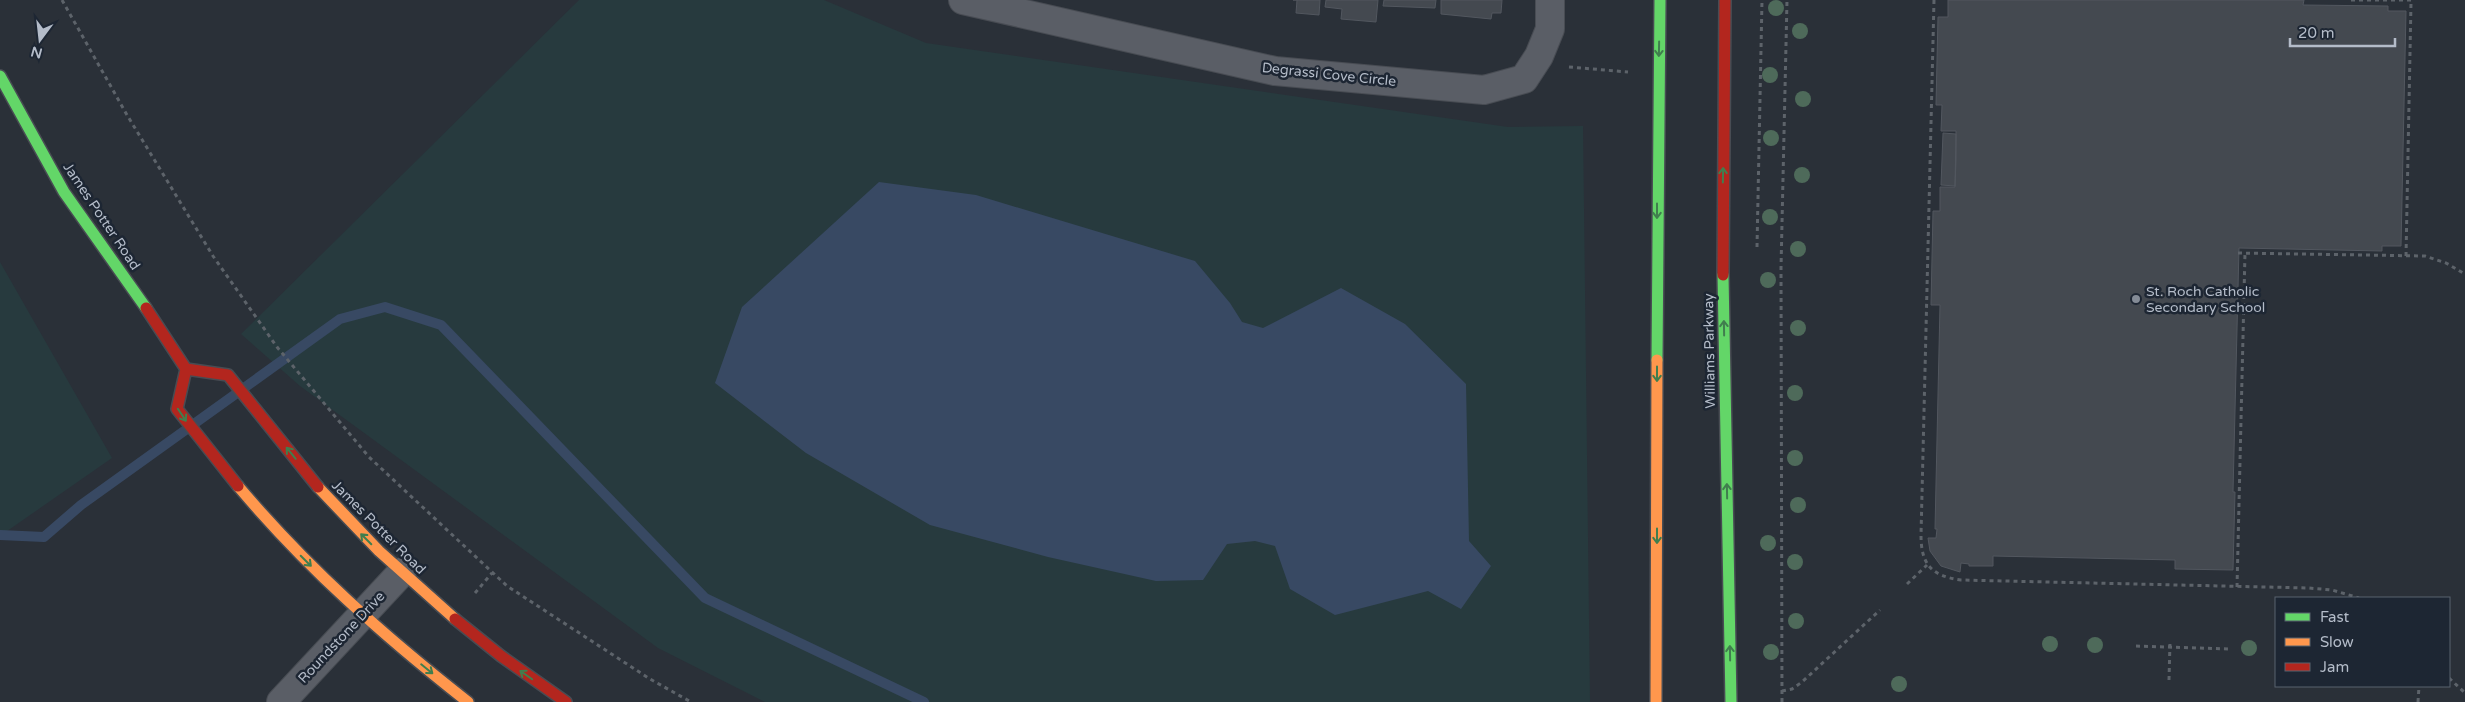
<svg xmlns="http://www.w3.org/2000/svg" width="2465" height="702" font-family="'Varela Round',sans-serif">
  <style>
    .green { fill: #273a3e }
    .water { fill: #384963 }
    .lines { fill: none; stroke-linecap: round; stroke-linejoin: round }
    .stream { stroke: #384963; stroke-width: 10 }
    .building { fill: #444950; stroke: #52575f }
    .street-casing { stroke: #484c53; stroke-width: 30 }
    .fast-casing { stroke: #484c53; stroke-width: 14 }
    .slow-casing { stroke: #484c53; stroke-width: 14 }
    .jam-casing { stroke: #484c53; stroke-width: 14 }
    .path { stroke: #5d636a; stroke-width: 3; stroke-dasharray: 4 4; stroke-linecap: butt }
    .street { stroke: #5a5e66; stroke-width: 28 }
    .fast { stroke: #63d668; stroke-width: 11 }
    .slow { stroke: #ff974d; stroke-width: 11 }
    .jam { stroke: #b3261e; stroke-width: 11 }
    .tree { fill: #4e6a5a }
    .oneway { stroke: #407e4e }
    .poi-dot { fill: #848b96; stroke: #1d2633; stroke-width: 2 }
    .labels { text-anchor: middle; stroke-width: 5; stroke-linejoin: round; paint-order: stroke }
    .street-label { font-size: 14px; fill: #b4bcc9; stroke: #1d2633 }
    .poi-label { font-size: 14px; fill: #b4bcc9; stroke: #1d2633; text-anchor: start }
  </style>
  <rect width="100%" height="100%" fill="#2a3038"/>
  <path class="green" d="M 579,0 L 824,0 L 926,43 L 1508,127 L 1583,126 L 1590,702 L 765,702 L 658,648 L 300,386 L 241,334 Z
    M 0,262 L 112,458 L 0,536 Z"/>
  <path class="water" d="M 879,182 L 976,195 L 1195,261 L 1230,303 L 1242,322 L 1263,328 L 1341,288 L 1405,324 L 1466,384 L 1469,541 L 1491,566 L 1461,609 L 1428,591 L 1335,615 L 1290,589 L 1275,546 L 1255,541 L 1227,544 L 1203,580 L 1156,581 L 1048,557 L 930,525 L 806,453 L 715,383 L 742,307 Z"/>
  <g class="lines">
    <path class="stream" d="M 0,535 L 44,537 L 81,505 L 340,319 L 385,307 L 441,325 L 705,598 L 924,702"/>
  </g>
  <path class="building" d="M 1293,0 L 1320,0 L 1319,15 L 1296,13 L 1297,0 Z
    M 1326,0 L 1378,0 L 1376,22 L 1341,19 L 1342,9 L 1325,7 Z
    M 1384,0 L 1436,0 L 1435,8 L 1383,6 Z
    M 1441,0 L 1502,0 L 1501,13 L 1492,13 L 1491,19 L 1441,14 Z
    M 1948,0 L 2304,0 L 2303,5 L 2388,6 L 2388,11 L 2406,11 L 2401,246 L 2382,246 L 2382,251 L 2239,248 L 2233,492 L 2235,492 L 2233,570 L 2175,569 L 2175,560 L 1993,556 L 1993,566 L 1969,566 L 1969,564 L 1961,563 L 1960,572 L 1941,566 L 1930,551 L 1928,538 L 1936,538 L 1937,529 L 1935,529 L 1940,305 L 1931,305 L 1933,211 L 1940,211 L 1940,187 L 1955,187 L 1956,159 L 1956,131 L 1941,131 L 1942,105 L 1936,105 L 1938,17 L 1948,17 Z
    M 1943,133 L 1956,134 L 1955,186 L 1941,185 Z"/>
  <g class="lines">
    <g class="street-casing">
      <path id="street" d="M 963,0 L 1275,71 L 1484,90 L 1524,79 L 1539,56 L 1550,29 L 1550,0
        M 281,702 L 402,572"/>
    </g>
    <g class="fast-casing">
      <path id="fast" d="M 0,76 L 64,192 L 146,308
        M 1723,275 L 1731,702
        M 1657,360 L 1660,0"/>
    </g>
    <g class="slow-casing">
      <path id="slow" d="M 238,486 C 307,568 384,636 468,702
        M 318,487 L 379,551 L 455,619
        M 1656,702 L 1657,360"/>
    </g>
    <g class="jam-casing">
      <path id="jam" d="M 1723,275 L 1725,0
        M 146,308 L 186,369 L 177,409 L 238,486
        M 186,369 L 228,375 L 318,487
        M 455,619 L 501,656 L 566,702"/>
    </g>
    <path class="path" d="M 62,0 L 127,115 L 213,256 L 277,347 L 369,457 L 507,586 L 650,679 L 691,702
      M 1934,0 L 1921,535 C 1921,564 1931,576 1961,580 L 2309,588 L 2332,590 L 2359,598
      M 2351,0 L 2411,0
      M 1569,67 L 1628,72
      M 1757,247 L 1762,0
      M 2238,253 L 2425,256 L 2446,263 L 2465,274
      M 2406,256 L 2411,2
      M 1907,584 L 1927,565
      M 2237,587 L 2245,253
      M 475,593 L 492,573
      M 2136,646 L 2230,649
      M 2449,678 L 2465,693
      M 2169,680 L 2170,642
      M 1782,691 L 1792,689 L 1802,682 L 1880,610
      M 1782,702 L 1781,268 L 1787,0
      M 2418,702 L 2419,686"/>
    <use href="#street" class="street"/>
    <use href="#fast" class="fast"/>
    <use href="#slow" class="slow"/>
    <use href="#jam" class="jam"/>
  </g>
  <g class="tree">
    <circle cx="1776" cy="8" r="8"/>
    <circle cx="1800" cy="31" r="8"/>
    <circle cx="1770" cy="75" r="8"/>
    <circle cx="1803" cy="99" r="8"/>
    <circle cx="1771" cy="138" r="8"/>
    <circle cx="1802" cy="175" r="8"/>
    <circle cx="1770" cy="217" r="8"/>
    <circle cx="1798" cy="249" r="8"/>
    <circle cx="1768" cy="280" r="8"/>
    <circle cx="1798" cy="328" r="8"/>
    <circle cx="1795" cy="393" r="8"/>
    <circle cx="1795" cy="458" r="8"/>
    <circle cx="1798" cy="505" r="8"/>
    <circle cx="1768" cy="543" r="8"/>
    <circle cx="1795" cy="562" r="8"/>
    <circle cx="1796" cy="621" r="8"/>
    <circle cx="2050" cy="644" r="8"/>
    <circle cx="2095" cy="645" r="8"/>
    <circle cx="2249" cy="648" r="8"/>
    <circle cx="1771" cy="652" r="8"/>
    <circle cx="1899" cy="684" r="8"/>
  </g>
  <defs><path id="oneway-shaft" d="M-6 0H5M1.5-3L5.5 0L1.5 3" fill="none" stroke-width="1.6" stroke-linecap="round" stroke-linejoin="round" transform="scale(1.25)"/></defs>
  <g class="oneway">
    <use href="#oneway-shaft" transform="translate(1659 49) rotate(91)"/>
    <use href="#oneway-shaft" transform="translate(1723 175) rotate(-89)"/>
    <use href="#oneway-shaft" transform="translate(1657 211) rotate(90)"/>
    <use href="#oneway-shaft" transform="translate(1724 328) rotate(-91)"/>
    <use href="#oneway-shaft" transform="translate(1657 374) rotate(90)"/>
    <use href="#oneway-shaft" transform="translate(182 415) rotate(56)"/>
    <use href="#oneway-shaft" transform="translate(291 453) rotate(-129)"/>
    <use href="#oneway-shaft" transform="translate(1727 491) rotate(-91)"/>
    <use href="#oneway-shaft" transform="translate(1657 536) rotate(90)"/>
    <use href="#oneway-shaft" transform="translate(366 539) rotate(-135)"/>
    <use href="#oneway-shaft" transform="translate(306 561) rotate(45)"/>
    <use href="#oneway-shaft" transform="translate(1730 653) rotate(-91)"/>
    <use href="#oneway-shaft" transform="translate(427 669) rotate(39)"/>
    <use href="#oneway-shaft" transform="translate(526 675) rotate(-145)"/>
  </g>
  <circle class="poi-dot" cx="2136" cy="299" r="5"/>
  <g class="labels">
    <g class="street-label">
      <text transform="translate(1329 74) rotate(6)" y="5">Degrassi Cove Circle</text>
      <text transform="translate(102 216) rotate(56)" y="5">James Potter Road</text>
      <text transform="translate(1709 351) rotate(-91)" y="5">Williams Parkway</text>
      <text transform="translate(379 527) rotate(45)" y="5">James Potter Road</text>
      <text transform="translate(341 637) rotate(-47)" y="5">Roundstone Drive</text>
    </g>
    <g class="poi-label">
      <text x="2146" y="296">St. Roch Catholic<tspan x="2146" dy="16">Secondary School</tspan></text>
    </g>
  </g>
  <rect x="2275" y="597" width="175" height="90" fill="#1d2633" stroke="#59626f"/>
  <rect x="2285" y="613" width="25" height="8" fill="#63d668" stroke="#59626f"/>
  <text x="2320" y="622" font-size="15" fill="#b4bcc9">Fast</text>
  <rect x="2285" y="638" width="25" height="8" fill="#ff974d" stroke="#59626f"/>
  <text x="2320" y="647" font-size="15" fill="#b4bcc9">Slow</text>
  <rect x="2285" y="663" width="25" height="8" fill="#b3261e" stroke="#59626f"/>
  <text x="2320" y="672" font-size="15" fill="#b4bcc9">Jam</text>
  <g transform="translate(40 40) rotate(195)" stroke="#1d2633" stroke-width="4" paint-order="stroke">
  <path d="M0-4L9 19L0 12L-9 19Z" fill="#b4bcc9"/>
  <text y="-8" font-size="14" font-weight="bold" text-anchor="middle" fill="#b4bcc9">N</text>
  </g>
  <path d="M2290 38v8h105v-8" fill="none" stroke="#b4bcc9" stroke-width="2.5"/>
  <text x="2298" y="38" font-size="15" fill="#b4bcc9" stroke="#1d2633" stroke-width="4" paint-order="stroke">20 m</text>
</svg>
